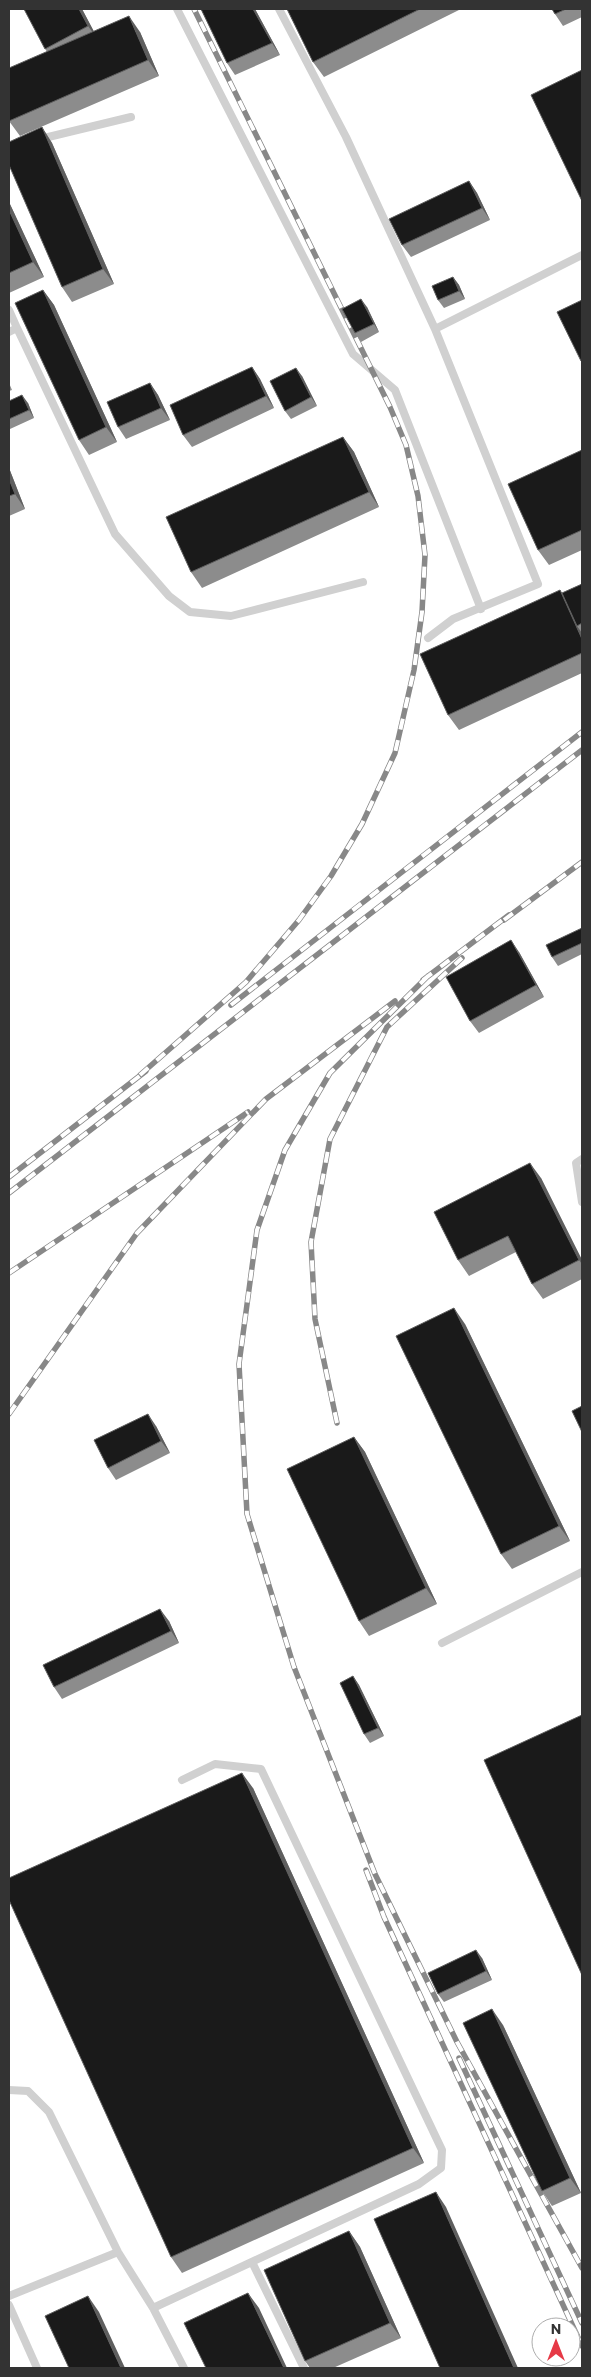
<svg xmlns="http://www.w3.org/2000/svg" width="591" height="2377" font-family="Commissioner,sans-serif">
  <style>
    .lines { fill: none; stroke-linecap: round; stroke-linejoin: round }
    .lane { stroke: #d0d0d0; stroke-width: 8 }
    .rail-casing { stroke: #888; stroke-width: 5.5 }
    .rail { stroke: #fff; stroke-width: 4; stroke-dasharray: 11; stroke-linecap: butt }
    .wall { fill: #8c8c8c }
    .shaded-wall { fill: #5f5f5f }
    .building { fill: #1a1a1a; stroke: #5f5f5f }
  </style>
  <rect width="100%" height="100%" fill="#fff"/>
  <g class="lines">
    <path class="lane" d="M 177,9 L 353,354 L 395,390 L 481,609
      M 279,9 L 346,137 L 435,329 L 538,584 L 453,619 L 428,638
      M 40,139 L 131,117
      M 9,310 L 17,328 L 9,332
      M 17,328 L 115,534 L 169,596 L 190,612 L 231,616 L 363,582
      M 435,329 L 582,255
      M 582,1159 L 576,1163 L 582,1202
      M 442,1643 L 582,1572
      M 9,2090 L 28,2091 L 49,2112 L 118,2252 L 153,2308 L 184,2368
      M 252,2262 L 304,2368
      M 9,2296 L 118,2252
      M 9,2305 L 37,2368
      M 153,2308 L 419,2184 L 441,2168 L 442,2150 L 261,1769 L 215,1764 L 182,1780"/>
    <g class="rail-casing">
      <path id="rail" d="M 504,920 L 582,862
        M 428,976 L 330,1073 L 285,1150 L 257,1230 L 239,1364 L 247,1514 L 294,1667 L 375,1874 L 457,2042 L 582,2268
        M 423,980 L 509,915
        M 231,1005 L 582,732
        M 140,1075 L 246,982 L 299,920 L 331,876 L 362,824 L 395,753 L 414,670 L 422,612 L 425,555 L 418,496 L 406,445 L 390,407 L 194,9
        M 9,1177 L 146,1071
        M 9,1193 L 582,750
        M 9,1273 L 248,1112
        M 9,1414 L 137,1233 L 266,1099 L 395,1001
        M 337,1423 L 315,1319 L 311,1242 L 330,1139 L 387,1027 L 462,958
        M 366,1870 L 384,1917 L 582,2346
        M 459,2058 L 582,2323"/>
    </g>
    <use href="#rail" class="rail"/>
  </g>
  <path class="wall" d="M 24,9 L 82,9 L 94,32 L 140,32 L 159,76 L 20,136 L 9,121 L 47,52 Z
    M 201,9 L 255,9 L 280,55 L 235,75 L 227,63 Z
    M 287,9 L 461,9 L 324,77 L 313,62 Z
    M 552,9 L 582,9 L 582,17 L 563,26 L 555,14 Z
    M 42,127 L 52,143 L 114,284 L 72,302 L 62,287 Z
    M 469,181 L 477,193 L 490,220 L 411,257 L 402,245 Z
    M 9,202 L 44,277 L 9,293 Z
    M 453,277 L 459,285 L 465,299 L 444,308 L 438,300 Z
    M 43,290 L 54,305 L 117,442 L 89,455 L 79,440 Z
    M 367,307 L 379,332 L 361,342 L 355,333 Z
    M 252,367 L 260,379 L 274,408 L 192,447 L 183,435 Z
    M 302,376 L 317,406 L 291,419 L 285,411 Z
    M 9,383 L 12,390 L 9,391 Z
    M 150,383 L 158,395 L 170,420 L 126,439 L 118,427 Z
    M 9,401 L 28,403 L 34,418 L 10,429 L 9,427 Z
    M 343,437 L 354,452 L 379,507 L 202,588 L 191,572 Z
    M 582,450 L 582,550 L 549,565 L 538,550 Z
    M 9,468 L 25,509 L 9,516 Z
    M 582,584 L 582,673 L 459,730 L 448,715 L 560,590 L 562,593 Z
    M 582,928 L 582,954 L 558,966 L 552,957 Z
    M 519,952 L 544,997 L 479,1033 L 470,1021 Z
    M 541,1178 L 582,1260 L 582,1279 L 543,1299 L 532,1284 L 516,1252 L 469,1276 L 458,1260 Z
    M 465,1324 L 570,1541 L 512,1569 L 501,1554 Z
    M 156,1426 L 170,1453 L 116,1480 L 108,1468 Z
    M 354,1437 L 365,1452 L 437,1604 L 369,1636 L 359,1621 Z
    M 169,1621 L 179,1643 L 62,1699 L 54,1687 Z
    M 353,1676 L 359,1685 L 384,1736 L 370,1743 L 364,1734 Z
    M 253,1788 L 424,2163 L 182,2273 L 171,2257 Z
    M 482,1958 L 492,1980 L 444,2002 L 438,1994 Z
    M 503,2025 L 581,2193 L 552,2206 L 542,2191 Z
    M 349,2231 L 360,2247 L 401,2338 L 333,2368 L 310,2368 L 305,2361 Z"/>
  <path class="shaded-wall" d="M 79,9 L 82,9 L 99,41 L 88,26 Z
    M 253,9 L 255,9 L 280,55 L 272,43 Z
    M 129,16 L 140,32 L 159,76 L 148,60 Z
    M 42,127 L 52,143 L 114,284 L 103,269 Z
    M 469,181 L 477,193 L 490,220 L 482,208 Z
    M 9,202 L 44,277 L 33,262 L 9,210 Z
    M 453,277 L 459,285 L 465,299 L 459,291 Z
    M 43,290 L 54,305 L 117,442 L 106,427 Z
    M 361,299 L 367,307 L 379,332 L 374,324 Z
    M 252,367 L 260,379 L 274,408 L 266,396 Z
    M 296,368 L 302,376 L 317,406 L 311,397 Z
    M 150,383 L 158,395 L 170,420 L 161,408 Z
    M 22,395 L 28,403 L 34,418 L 29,410 Z
    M 343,437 L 354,452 L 379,507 L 369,492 Z
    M 9,468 L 25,509 L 15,494 L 9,479 Z
    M 560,590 L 570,605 L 577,626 L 582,633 L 582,639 Z
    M 511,940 L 519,952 L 544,997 L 536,985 Z
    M 530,1163 L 541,1178 L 582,1260 L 582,1264 L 579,1260 Z
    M 454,1308 L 465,1324 L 570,1541 L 559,1526 Z
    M 148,1414 L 156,1426 L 170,1453 L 161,1441 Z
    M 354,1437 L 365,1452 L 437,1604 L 426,1588 Z
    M 160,1609 L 169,1621 L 179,1643 L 171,1631 Z
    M 353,1676 L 359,1685 L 384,1736 L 378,1728 Z
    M 242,1773 L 253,1788 L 424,2163 L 413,2148 Z
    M 476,1950 L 482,1958 L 492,1980 L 486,1971 Z
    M 492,2009 L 503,2025 L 581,2193 L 570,2178 Z
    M 436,2192 L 446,2207 L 518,2368 L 514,2368 Z
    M 349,2231 L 360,2247 L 401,2338 L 390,2323 Z
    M 248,2293 L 259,2308 L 287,2368 L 284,2368 Z
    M 88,2296 L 99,2312 L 125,2368 L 121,2368 Z"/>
  <path class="building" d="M 24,9 L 79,9 L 88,26 L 45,49 Z
    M 201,9 L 253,9 L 272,43 L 227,63 Z
    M 287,9 L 420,9 L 313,62 Z
    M 552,9 L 566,9 L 555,14 Z
    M 129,16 L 148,60 L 9,121 L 9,68 Z
    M 582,70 L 582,201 L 531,95 Z
    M 42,127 L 103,269 L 62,287 L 9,165 L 9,142 Z
    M 469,181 L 482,208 L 402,245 L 389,219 Z
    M 9,210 L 33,262 L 9,273 Z
    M 453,277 L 459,291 L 438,300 L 432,286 Z
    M 43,290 L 106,427 L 79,440 L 15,303 Z
    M 361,299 L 374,324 L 355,333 L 342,309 Z
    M 582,300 L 582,360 L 581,361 L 557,312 Z
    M 252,367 L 266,396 L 183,435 L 170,405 Z
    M 296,368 L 311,397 L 285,411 L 270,381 Z
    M 150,383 L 161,408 L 118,427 L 107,402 Z
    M 22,395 L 29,410 L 9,419 L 9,401 Z
    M 343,437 L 369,492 L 191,572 L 166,517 Z
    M 582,450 L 582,530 L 538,550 L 508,484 Z
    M 9,479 L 15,494 L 9,496 Z
    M 582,584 L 582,623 L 577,626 L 562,593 Z
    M 560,590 L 582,639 L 582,653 L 448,715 L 420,654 Z
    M 582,928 L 582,943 L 552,957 L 546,945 Z
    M 511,940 L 536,985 L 470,1021 L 446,977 Z
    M 530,1163 L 579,1260 L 532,1284 L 508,1236 L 458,1260 L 434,1212 Z
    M 454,1308 L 559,1526 L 501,1554 L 396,1336 Z
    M 582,1406 L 582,1432 L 572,1411 Z
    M 148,1414 L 161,1441 L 108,1468 L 94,1440 Z
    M 354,1437 L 426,1588 L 359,1621 L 287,1469 Z
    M 160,1609 L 171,1631 L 54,1687 L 43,1665 Z
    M 353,1676 L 378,1728 L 364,1734 L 340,1683 Z
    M 582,1715 L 582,1975 L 484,1760 Z
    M 242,1773 L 413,2148 L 171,2257 L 9,1900 L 9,1878 Z
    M 476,1950 L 486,1971 L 438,1994 L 428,1973 Z
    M 492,2009 L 570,2178 L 542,2191 L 463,2023 Z
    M 436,2192 L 514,2368 L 440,2368 L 374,2219 Z
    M 349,2231 L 390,2323 L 305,2361 L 264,2270 Z
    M 248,2293 L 284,2368 L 206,2368 L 184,2323 Z
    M 88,2296 L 121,2368 L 69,2368 L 45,2316 Z"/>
  <rect width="591" height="2377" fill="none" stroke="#333333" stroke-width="20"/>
  <g transform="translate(556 2342)"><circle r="24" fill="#ffffff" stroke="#adadad"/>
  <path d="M0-4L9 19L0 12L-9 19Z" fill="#e63946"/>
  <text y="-8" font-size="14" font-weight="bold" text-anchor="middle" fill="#333333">N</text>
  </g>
</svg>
